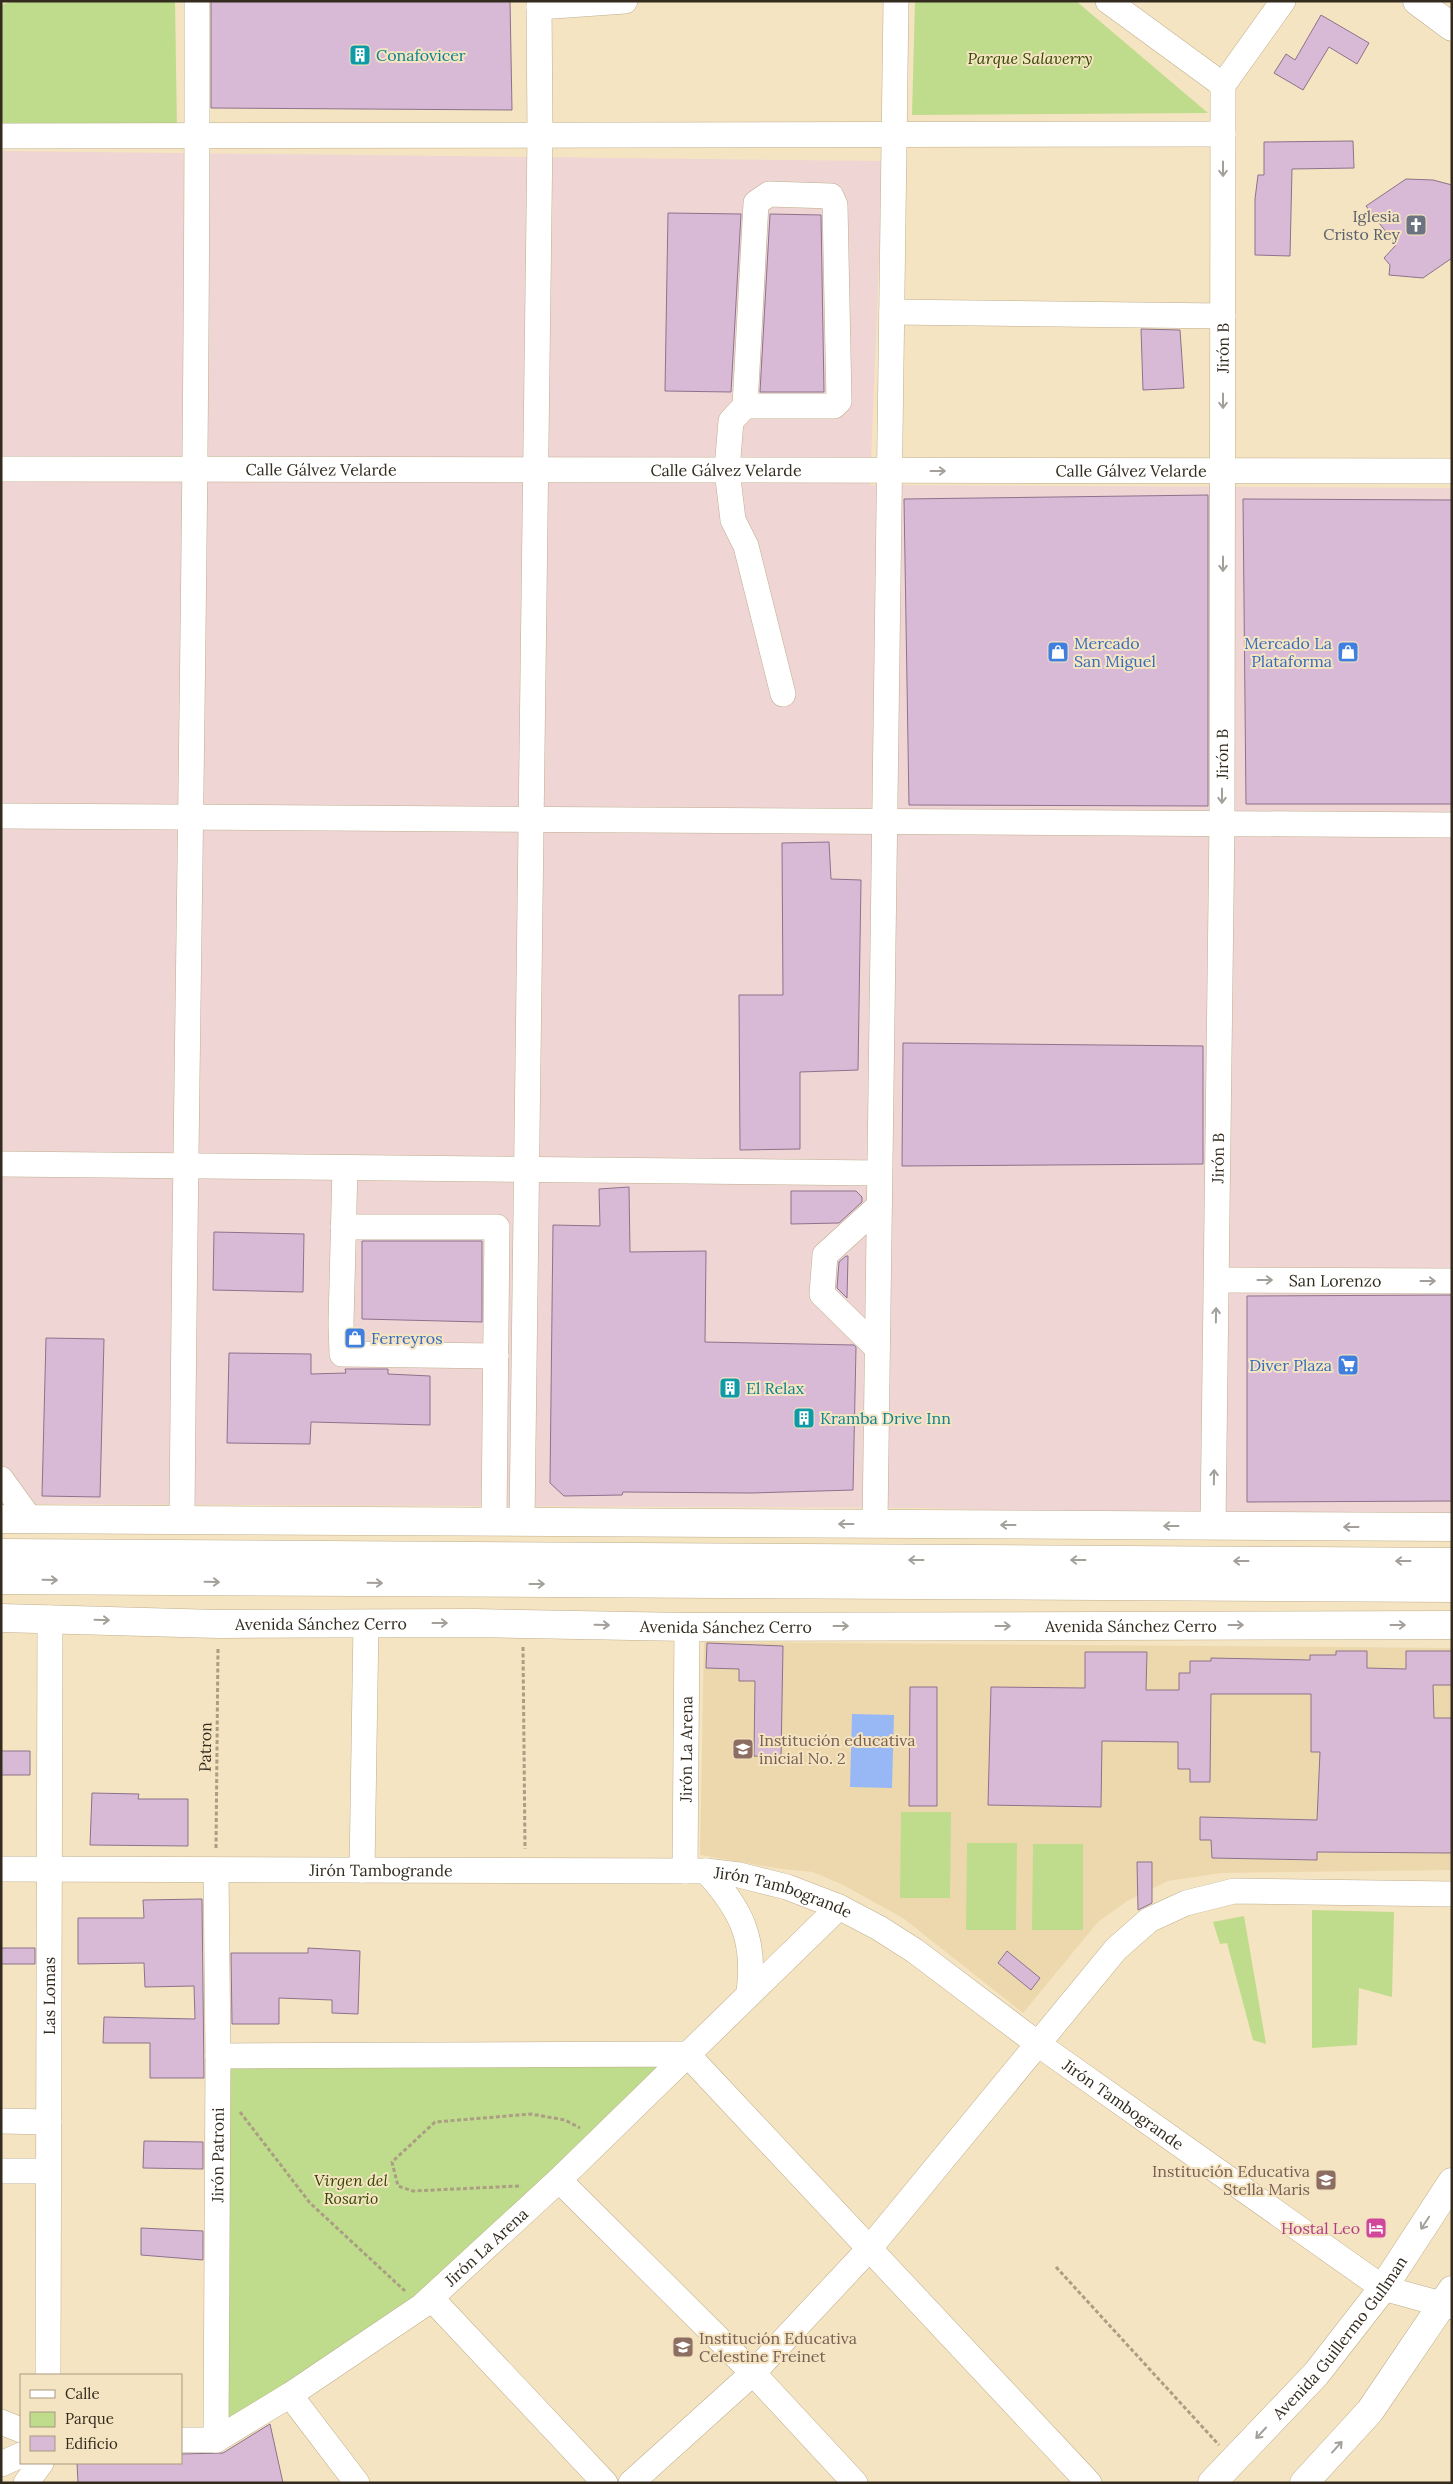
<svg xmlns="http://www.w3.org/2000/svg" width="1453" height="2484" font-family="Lora,serif">
  <style>
    .commercial { fill: #efd5d4 }
    .built { fill: #edd8ae }
    .green { fill: #bedc8c }
    .water { fill: #98b7f5 }
    .building { fill: #d8bad6; stroke: #8d728b }
    .lines { fill: none; stroke-linecap: round; stroke-linejoin: round }
    .minor-casing { stroke: #bfae8d; stroke-width: 26 }
    .major-casing { stroke: #bfae8d; stroke-width: 29 }
    .path { stroke: #ab9e83; stroke-width: 3; stroke-dasharray: 4 2.5; stroke-linecap: butt }
    .minor { stroke: #fff; stroke-width: 25 }
    .major { stroke: #fff; stroke-width: 28 }
    .oneway { stroke: #a3a09a }
    .labels { text-anchor: middle; stroke-width: 4; stroke-linejoin: round; paint-order: stroke }
    .culture-label { font-size: 16px; fill: #0d838f; stroke: #f5e4c1; text-anchor: start }
    .park-label { font-size: 16px; font-style: italic; fill: #334603; stroke: #f5e4c1 }
    .worship-label { font-size: 16px; fill: #5b616d; stroke: #f5e4c1; text-anchor: end }
    .street-label { font-size: 16px; fill: #322b1e; stroke: #f5e4c1 }
    .shop-label { font-size: 16px; fill: #366cbe; stroke: #f5e4c1; text-anchor: start }
    .education-label { font-size: 16px; fill: #785e54; stroke: #f5e4c1; text-anchor: start }
    .hotel-label { font-size: 16px; fill: #b23c85; stroke: #f5e4c1; text-anchor: end }
  </style>
  <rect width="100%" height="100%" fill="#f5e4c1"/>
  <path class="commercial" d="M 1,151 L 883,161 L 870,485 L 1452,488 L 1452,1523 L 924,1508 L 1,1504 Z"/>
  <path class="built" d="M 704,1642 L 1452,1648 L 1452,1870 L 1220,1873 L 1168,1881 L 1127,1901 L 1098,1922 L 1023,2013 L 903,1918 L 841,1884 L 813,1872 L 782,1869 L 700,1855 Z"/>
  <path class="green" d="M 14,1 L 175,1 L 177,130 L 1,130 L 1,5 Z
    M 915,1 L 1076,1 L 1208,113 L 912,115 Z
    M 901,1812 L 951,1812 L 950,1898 L 900,1898 Z
    M 967,1843 L 1017,1843 L 1016,1930 L 966,1930 Z
    M 1033,1844 L 1083,1844 L 1083,1930 L 1032,1930 Z
    M 1312,1910 L 1394,1912 L 1392,1997 L 1359,1988 L 1357,2045 L 1312,2048 Z
    M 1244,1916 L 1266,2044 L 1253,2040 L 1227,1943 L 1220,1944 L 1213,1922 Z
    M 687,2054 L 431,2298 L 216,2440 L 218,2056 Z"/>
  <path class="water" d="M 852,1714 L 894,1715 L 892,1788 L 850,1787 Z"/>
  <path class="building" d="M 211,1 L 510,1 L 512,110 L 211,108 Z
    M 1321,15 L 1369,43 L 1357,64 L 1329,47 L 1303,90 L 1274,73 L 1286,54 L 1295,60 Z
    M 1353,141 L 1354,168 L 1292,169 L 1290,256 L 1255,255 L 1255,199 L 1258,175 L 1264,175 L 1264,142 Z
    M 1406,179 L 1433,180 L 1452,185 L 1452,258 L 1423,278 L 1389,275 L 1390,265 L 1384,258 L 1396,245 L 1366,206 Z
    M 668,213 L 741,214 L 731,392 L 665,391 Z
    M 770,214 L 821,215 L 824,392 L 760,392 Z
    M 1141,329 L 1180,330 L 1184,388 L 1143,390 Z
    M 1208,495 L 1208,806 L 909,805 L 904,499 Z
    M 1243,499 L 1452,500 L 1452,804 L 1246,804 Z
    M 829,842 L 831,879 L 861,880 L 858,1070 L 800,1072 L 800,1149 L 740,1150 L 739,995 L 783,995 L 782,843 Z
    M 903,1043 L 1203,1046 L 1203,1164 L 902,1166 Z
    M 629,1187 L 630,1252 L 706,1251 L 705,1342 L 854,1345 L 856,1347 L 853,1490 L 751,1493 L 623,1492 L 622,1495 L 564,1496 L 550,1483 L 553,1225 L 600,1226 L 599,1189 Z
    M 791,1191 L 856,1191 L 862,1197 L 862,1202 L 839,1223 L 791,1224 Z
    M 214,1232 L 304,1234 L 303,1292 L 213,1290 Z
    M 362,1241 L 482,1241 L 482,1322 L 362,1319 Z
    M 846,1256 L 848,1256 L 847,1298 L 837,1288 L 839,1262 Z
    M 1452,1295 L 1452,1501 L 1247,1502 L 1247,1296 Z
    M 46,1338 L 104,1339 L 100,1497 L 42,1496 Z
    M 229,1353 L 311,1354 L 311,1374 L 346,1373 L 345,1369 L 388,1369 L 388,1374 L 430,1376 L 430,1425 L 311,1422 L 310,1444 L 227,1443 Z
    M 707,1643 L 783,1646 L 781,1758 L 754,1756 L 755,1681 L 739,1681 L 739,1669 L 706,1668 Z
    M 1336,1651 L 1367,1651 L 1367,1668 L 1406,1669 L 1406,1651 L 1452,1651 L 1452,1685 L 1433,1685 L 1434,1718 L 1452,1718 L 1452,1853 L 1317,1852 L 1317,1860 L 1212,1858 L 1211,1840 L 1200,1840 L 1200,1817 L 1317,1820 L 1320,1752 L 1311,1752 L 1311,1694 L 1211,1694 L 1210,1782 L 1190,1782 L 1190,1769 L 1178,1769 L 1178,1742 L 1102,1741 L 1101,1807 L 988,1805 L 991,1687 L 1085,1688 L 1085,1652 L 1147,1652 L 1146,1690 L 1179,1690 L 1179,1673 L 1190,1673 L 1190,1661 L 1211,1661 L 1211,1658 L 1310,1660 L 1310,1655 L 1336,1655 Z
    M 910,1687 L 937,1687 L 937,1806 L 909,1806 Z
    M 1,1751 L 30,1751 L 30,1775 L 1,1775 Z
    M 92,1793 L 139,1794 L 138,1799 L 188,1799 L 188,1846 L 90,1845 Z
    M 1137,1862 L 1152,1862 L 1152,1903 L 1138,1910 Z
    M 202,1899 L 204,2078 L 150,2078 L 150,2043 L 103,2043 L 104,2017 L 195,2019 L 194,1986 L 145,1987 L 144,1963 L 78,1964 L 78,1918 L 144,1918 L 143,1900 Z
    M 1,1948 L 35,1948 L 35,1964 L 1,1964 Z
    M 308,1948 L 360,1951 L 358,2014 L 332,2013 L 332,2000 L 279,1998 L 279,2024 L 232,2024 L 231,1953 L 308,1953 Z
    M 1007,1951 L 1040,1978 L 1031,1990 L 998,1963 Z
    M 144,2141 L 203,2142 L 203,2169 L 143,2168 Z
    M 141,2228 L 203,2231 L 203,2260 L 141,2255 Z
    M 270,2424 L 283,2483 L 78,2483 L 77,2463 L 181,2463 L 181,2454 L 223,2453 Z"/>
  <g class="lines">
    <g class="minor-casing">
      <g id="minor">
        <path d="M 1108,1 L 1223,85"/>
        <path d="M 539,7 L 625,1"/>
        <path d="M 1,136 L 1223,134"/>
        <path d="M 892,312 L 1223,316"/>
        <path d="M 745,406 L 834,406 L 839,401 L 835,205 L 831,196 L 769,194 L 756,203 L 745,406 L 731,421 L 727,470 L 733,520 L 746,546 L 783,694"/>
        <path id="s1" d="M 1,469 L 1452,471"/>
        <path d="M 1,816 L 1452,825"/>
        <path d="M 1,1164 L 879,1173"/>
        <path d="M 345,1168 L 341,1323 L 342,1354 L 496,1356"/>
        <path d="M 343,1227 L 497,1227 L 494,1522"/>
        <path id="s2" d="M 1217,1280 L 1452,1281"/>
        <path d="M 877,1348 L 822,1294 L 825,1255 L 879,1206"/>
        <path d="M 1,1479 L 30,1519"/>
        <path d="M 182,1520 C 186,1014 198,507 197,1"/>
        <path d="M 522,1522 L 540,135 L 539,1"/>
        <path d="M 875,1524 L 896,1"/>
        <path id="s3" d="M 1213,1526 L 1222,823 L 1223,85 L 1283,1"/>
        <path id="s4" d="M 1,1869 L 706,1871 L 739,1875 L 787,1887 L 839,1907 L 879,1928 L 915,1951 L 1038,2044 L 1383,2288 L 1452,2307"/>
        <path d="M 362,1870 L 366,1623"/>
        <path id="s5" d="M 685,1871 L 687,1627"/>
        <path d="M 706,1871 C 741,1909 756,1939 749,1992"/>
        <path d="M 218,2056 L 687,2054 L 1089,2483"/>
        <path d="M 1,2121 L 49,2122"/>
        <path d="M 1,2171 L 48,2171"/>
        <path d="M 559,2180 L 753,2373 L 855,2483"/>
        <path d="M 431,2298 L 605,2483"/>
        <path id="s6" d="M 48,2375 L 50,1618"/>
        <path d="M 290,2395 L 357,2483"/>
        <path d="M 1,2422 L 21,2430"/>
        <path id="s7" d="M 181,2440 L 216,2440 L 290,2395 L 422,2306 L 559,2180 L 839,1907"/>
        <path id="s8" d="M 216,2440 L 218,2056 L 216,1870"/>
        <path d="M 1,2464 L 21,2455"/>
        <path d="M 26,2483 L 41,2463"/>
        <path d="M 631,2483 L 753,2373 L 869,2249 L 1116,1949 L 1149,1920 L 1186,1903 L 1234,1891 L 1452,1894"/>
      </g>
    </g>
    <g class="major-casing">
      <g id="major">
        <path d="M 1417,1 L 1452,27"/>
        <path d="M 1,1519 L 1452,1527"/>
        <path d="M 1,1553 L 1452,1562"/>
        <path d="M 1,1580 L 1452,1588"/>
        <path id="s9" d="M 1,1618 L 218,1624 L 474,1623 L 687,1627 L 1452,1625"/>
        <path id="s10" d="M 1212,2483 L 1316,2374 L 1383,2288 L 1452,2182"/>
        <path d="M 1304,2483 L 1370,2411 L 1452,2290"/>
      </g>
    </g>
    <path class="path" d="M 523,1647 L 525,1849
      M 216,1848 L 218,1647
      M 240,2112 L 310,2203 L 405,2291
      M 519,2186 L 413,2191 L 398,2186 L 392,2162 L 435,2122 L 531,2114 L 565,2120 L 580,2128
      M 1056,2267 L 1219,2445"/>
    <use href="#minor" class="minor"/>
    <use href="#major" class="major"/>
  </g>
  <defs><path id="oneway-shaft" d="M-6 0H5M1.5-3L5.5 0L1.5 3" fill="none" stroke-width="1.6" stroke-linecap="round" stroke-linejoin="round" transform="scale(1.25)"/></defs>
  <g class="oneway">
    <use href="#oneway-shaft" transform="translate(1223 169) rotate(90)"/>
    <use href="#oneway-shaft" transform="translate(1223 401) rotate(90)"/>
    <use href="#oneway-shaft" transform="translate(938 471)"/>
    <use href="#oneway-shaft" transform="translate(1223 564) rotate(90)"/>
    <use href="#oneway-shaft" transform="translate(1222 796) rotate(90)"/>
    <use href="#oneway-shaft" transform="translate(1265 1280)"/>
    <use href="#oneway-shaft" transform="translate(1428 1281)"/>
    <use href="#oneway-shaft" transform="translate(1216 1315) rotate(-89)"/>
    <use href="#oneway-shaft" transform="translate(1214 1477) rotate(-89)"/>
    <use href="#oneway-shaft" transform="translate(846 1524) rotate(-180)"/>
    <use href="#oneway-shaft" transform="translate(1008 1525) rotate(-180)"/>
    <use href="#oneway-shaft" transform="translate(1171 1526) rotate(-180)"/>
    <use href="#oneway-shaft" transform="translate(1351 1527) rotate(-180)"/>
    <use href="#oneway-shaft" transform="translate(916 1560) rotate(-180)"/>
    <use href="#oneway-shaft" transform="translate(1078 1560) rotate(-180)"/>
    <use href="#oneway-shaft" transform="translate(1241 1561) rotate(-180)"/>
    <use href="#oneway-shaft" transform="translate(1403 1561) rotate(-180)"/>
    <use href="#oneway-shaft" transform="translate(50 1580) rotate(1)"/>
    <use href="#oneway-shaft" transform="translate(212 1582) rotate(1)"/>
    <use href="#oneway-shaft" transform="translate(375 1583) rotate(1)"/>
    <use href="#oneway-shaft" transform="translate(537 1584)"/>
    <use href="#oneway-shaft" transform="translate(102 1620) rotate(2)"/>
    <use href="#oneway-shaft" transform="translate(440 1623)"/>
    <use href="#oneway-shaft" transform="translate(602 1625) rotate(1)"/>
    <use href="#oneway-shaft" transform="translate(1236 1625)"/>
    <use href="#oneway-shaft" transform="translate(1398 1625)"/>
    <use href="#oneway-shaft" transform="translate(841 1626)"/>
    <use href="#oneway-shaft" transform="translate(1003 1626)"/>
    <use href="#oneway-shaft" transform="translate(1425 2223) rotate(123)"/>
    <use href="#oneway-shaft" transform="translate(1261 2433) rotate(133)"/>
    <use href="#oneway-shaft" transform="translate(1337 2447) rotate(-48)"/>
  </g>
  <defs>
    <g id="building-square" transform="scale(1.125)"><rect x="-9" y="-9" width="18" height="18" rx="4" fill="#0f9aa8" stroke="#f5e4c1"/><path d="M-4-6H4V6H1V3H-1V6H-4ZM-2.5-4.3h1.7v1.8h-1.7ZM.8-4.3h1.7v1.8H.8ZM-2.5-1h1.7V.8h-1.7ZM.8-1h1.7V.8H.8Z" fill="#fff"/></g>
    <g id="church-square" transform="scale(1.125)"><rect x="-9" y="-9" width="18" height="18" rx="4" fill="#6b7280" stroke="#f5e4c1"/><path d="M-1.2-6h2.4v3.5h3.3v2.4h-3.3V6h-2.4V-.1h-3.3v-2.4h3.3Z" fill="#fff"/></g>
    <g id="shop-square" transform="scale(1.125)"><rect x="-9" y="-9" width="18" height="18" rx="4" fill="#3f7fe0" stroke="#f5e4c1"/><path d="M-5-2.5h2.3a2.7 3.5 0 0 1 5.4 0H5L5.5 6h-11ZM-1.5-2.5h3a1.5 2.3 0 0 0-3 0Z" fill="#fff"/></g>
    <g id="supermarket-square" transform="scale(1.125)"><rect x="-9" y="-9" width="18" height="18" rx="4" fill="#3f7fe0" stroke="#f5e4c1"/><path d="M-6-5.5h2.5l.6 2H6L4.5 2H-2.5L-4.4-4H-6ZM-1.5 3.2a1.3 1.3 0 1 0 .1 0ZM3 3.2a1.3 1.3 0 1 0 .1 0Z" fill="#fff"/></g>
    <g id="school-square" transform="scale(1.125)"><rect x="-9" y="-9" width="18" height="18" rx="4" fill="#8d6e63" stroke="#f5e4c1"/><path d="M0-5L7-2L0 1L-7-2ZM-4 1L0 2.5L4 1V4Q0 6-4 4Z" fill="#fff"/></g>
    <g id="hotel-square" transform="scale(1.125)"><rect x="-9" y="-9" width="18" height="18" rx="4" fill="#d1479c" stroke="#f5e4c1"/><path d="M-6-4.5h1.5V1H6V5H4.5V3h-9V5H-6ZM-4 0a1.8 1.8 0 1 1 3.6 0ZM.5 0V-2.5h3Q6-2.5 6 0Z" fill="#fff"/></g>
  </defs>
  <g fill-rule="evenodd">
    <use href="#building-square" x="360" y="55"/>
    <use href="#church-square" x="1416" y="225"/>
    <use href="#shop-square" x="1058" y="652"/>
    <use href="#shop-square" x="1348" y="652"/>
    <use href="#shop-square" x="355" y="1338"/>
    <use href="#supermarket-square" x="1348" y="1365"/>
    <use href="#building-square" x="730" y="1388"/>
    <use href="#building-square" x="804" y="1418"/>
    <use href="#school-square" x="743" y="1749"/>
    <use href="#school-square" x="1326" y="2180"/>
    <use href="#hotel-square" x="1376" y="2228"/>
    <use href="#school-square" x="683" y="2347"/>
  </g>
  <g class="labels">
    <g class="culture-label">
      <text x="376" y="61">Conafovicer</text>
      <text x="746" y="1394">El Relax</text>
      <text x="820" y="1424">Kramba Drive Inn</text>
    </g>
    <g class="park-label">
      <text x="1030" y="64">Parque Salaverry</text>
      <text x="351" y="2186">Virgen del<tspan x="351" dy="18">Rosario</tspan></text>
    </g>
    <g class="worship-label">
      <text x="1400" y="222">Iglesia<tspan x="1400" dy="18">Cristo Rey</tspan></text>
    </g>
    <g class="street-label">
      <text dy="6" stroke="none"><textPath href="#s3" startOffset="1178">Jirón B</textPath></text>
      <text dy="6" stroke="none"><textPath href="#s1" startOffset="320">Calle Gálvez Velarde</textPath></text>
      <text dy="6" stroke="none"><textPath href="#s1" startOffset="725">Calle Gálvez Velarde</textPath></text>
      <text dy="6" stroke="none"><textPath href="#s1" startOffset="1130">Calle Gálvez Velarde</textPath></text>
      <text dy="6" stroke="none"><textPath href="#s3" startOffset="772">Jirón B</textPath></text>
      <text dy="6" stroke="none"><textPath href="#s3" startOffset="368">Jirón B</textPath></text>
      <text dy="6" stroke="none"><textPath href="#s2" startOffset="118">San Lorenzo</textPath></text>
      <text dy="6" stroke="none"><textPath href="#s9" startOffset="320">Avenida Sánchez Cerro</textPath></text>
      <text dy="6" stroke="none"><textPath href="#s9" startOffset="725">Avenida Sánchez Cerro</textPath></text>
      <text dy="6" stroke="none"><textPath href="#s9" startOffset="1130">Avenida Sánchez Cerro</textPath></text>
      <text transform="translate(205 1747) rotate(-89)" y="6">Patron</text>
      <text dy="6" stroke="none"><textPath href="#s5" startOffset="122">Jirón La Arena</textPath></text>
      <text dy="6" stroke="none"><textPath href="#s4" startOffset="380">Jirón Tambogrande</textPath></text>
      <text dy="6" stroke="none"><textPath href="#s4" startOffset="785">Jirón Tambogrande</textPath></text>
      <text dy="6" stroke="none"><textPath href="#s6" startOffset="379">Las Lomas</textPath></text>
      <text dy="6" stroke="none"><textPath href="#s4" startOffset="1190">Jirón Tambogrande</textPath></text>
      <text dy="6" stroke="none"><textPath href="#s8" startOffset="285">Jirón Patroni</textPath></text>
      <text dy="6" stroke="none"><textPath href="#s7" startOffset="368">Jirón La Arena</textPath></text>
      <text dy="6" stroke="none"><textPath href="#s10" startOffset="194">Avenida Guillermo Gullman</textPath></text>
    </g>
    <g class="shop-label">
      <text x="1074" y="649">Mercado<tspan x="1074" dy="18">San Miguel</tspan></text>
      <text x="1332" y="649" text-anchor="end">Mercado La<tspan x="1332" dy="18">Plataforma</tspan></text>
      <text x="371" y="1344">Ferreyros</text>
      <text x="1332" y="1371" text-anchor="end">Diver Plaza</text>
    </g>
    <g class="education-label">
      <text x="759" y="1746">Institución educativa<tspan x="759" dy="18">inicial No. 2</tspan></text>
      <text x="1310" y="2177" text-anchor="end">Institución Educativa<tspan x="1310" dy="18">Stella Maris</tspan></text>
      <text x="699" y="2344">Institución Educativa<tspan x="699" dy="18">Celestine Freinet</tspan></text>
    </g>
    <g class="hotel-label">
      <text x="1360" y="2234">Hostal Leo</text>
    </g>
  </g>
  <rect width="1453" height="2484" fill="none" stroke="#322b1e" stroke-width="5"/>
  <rect x="20" y="2374" width="162" height="90" fill="#f5e4c1" stroke="#a79a80"/>
  <rect x="30" y="2390" width="25" height="8" fill="#ffffff" stroke="#a79a80"/>
  <text x="65" y="2399" font-size="15" fill="#322b1e">Calle</text>
  <rect x="30" y="2412" width="25" height="15" fill="#bedc8c" stroke="#a79a80"/>
  <text x="65" y="2424" font-size="15" fill="#322b1e">Parque</text>
  <rect x="30" y="2436" width="25" height="15" fill="#d8bad6" stroke="#a79a80"/>
  <text x="65" y="2449" font-size="15" fill="#322b1e">Edificio</text>
</svg>
